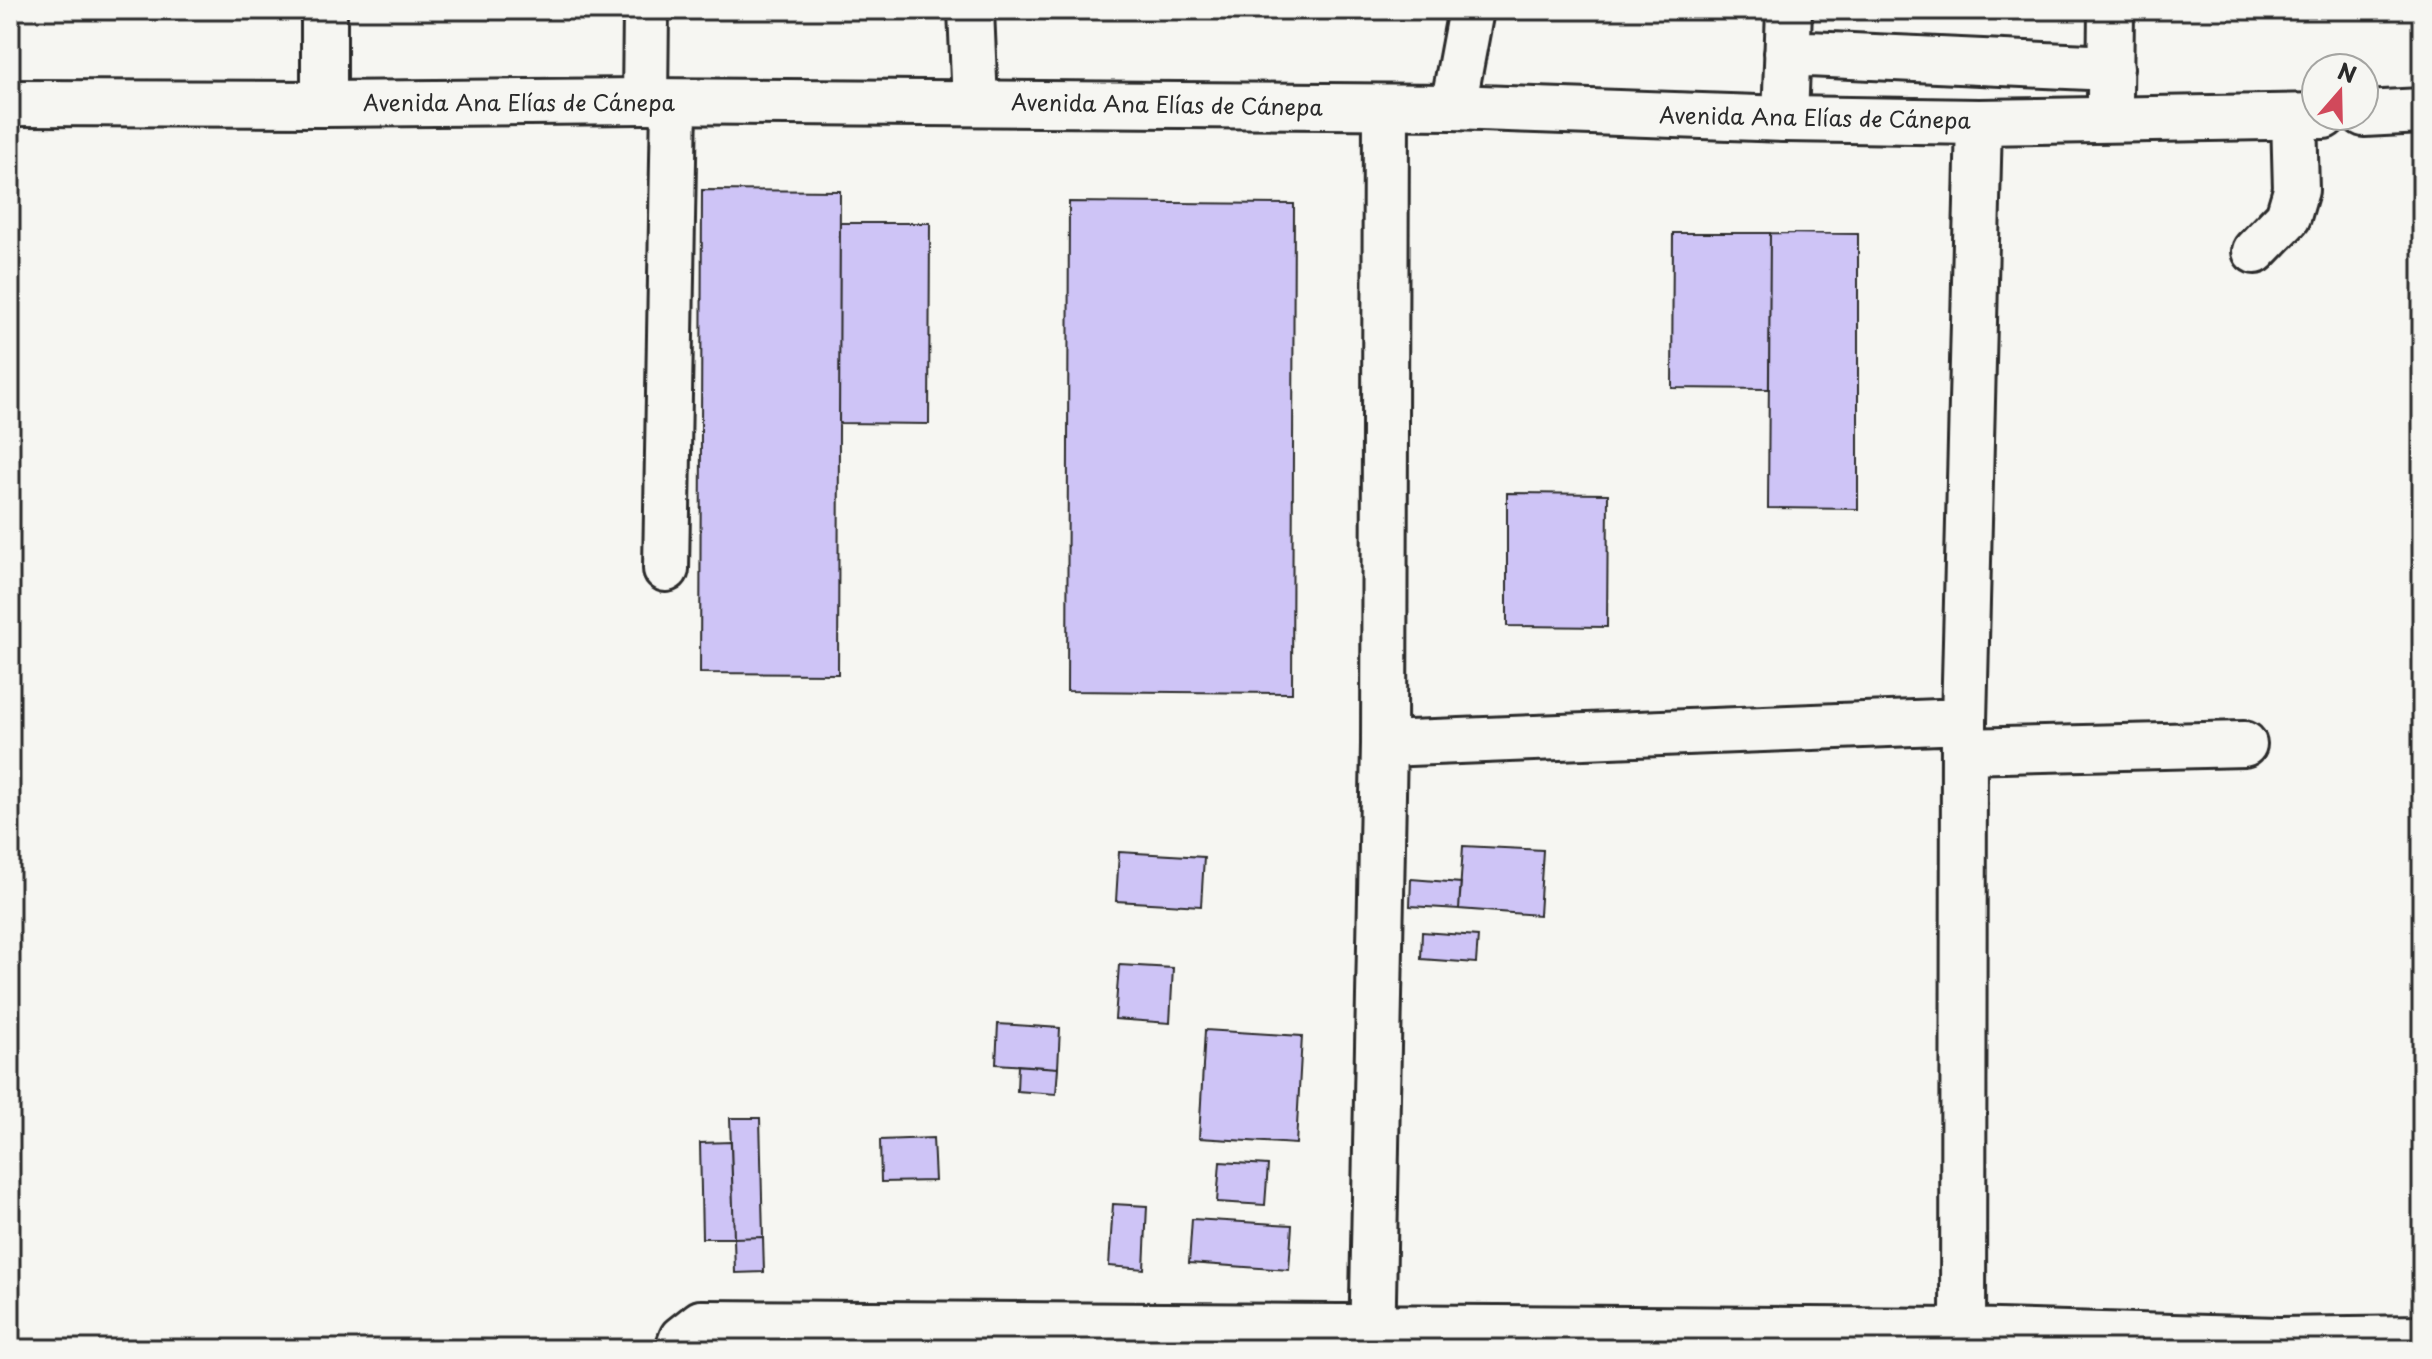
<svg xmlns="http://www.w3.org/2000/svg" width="2432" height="1359" font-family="'Playpen Sans',sans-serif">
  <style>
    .building { fill: #cec4f6; stroke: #2b2b2b; stroke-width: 2 }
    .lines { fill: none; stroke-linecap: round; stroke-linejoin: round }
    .minor-casing { stroke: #2b2b2b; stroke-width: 50 }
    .major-casing { stroke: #2b2b2b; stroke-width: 50 }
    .minor { stroke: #f6f6f2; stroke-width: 44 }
    .major { stroke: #f6f6f2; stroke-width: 44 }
    .labels { text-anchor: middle; stroke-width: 8; stroke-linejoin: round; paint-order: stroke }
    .street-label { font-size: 22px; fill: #2b2b2b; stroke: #f6f6f2 }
  </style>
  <rect width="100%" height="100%" fill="#f6f6f2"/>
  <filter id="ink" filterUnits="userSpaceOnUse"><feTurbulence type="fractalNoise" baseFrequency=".0125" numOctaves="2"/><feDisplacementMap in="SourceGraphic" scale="16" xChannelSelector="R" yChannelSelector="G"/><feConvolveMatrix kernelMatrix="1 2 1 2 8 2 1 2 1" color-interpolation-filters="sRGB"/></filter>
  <g filter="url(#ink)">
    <path class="building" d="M 702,190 L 840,191 L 838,674 L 700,673 Z
      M 1069,202 L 1294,204 L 1292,693 L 1067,691 Z
      M 840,223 L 930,223 L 929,424 L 839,423 Z
      M 1673,233 L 1770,233 L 1769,389 L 1672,388 Z
      M 1770,233 L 1858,234 L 1858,509 L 1768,508 Z
      M 1507,493 L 1608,494 L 1607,627 L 1507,626 Z
      M 1463,846 L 1543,850 L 1539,915 L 1459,909 Z
      M 1119,852 L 1204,857 L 1201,906 L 1116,901 Z
      M 1411,879 L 1461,883 L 1459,909 L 1410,906 Z
      M 1422,932 L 1478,936 L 1476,963 L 1421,959 Z
      M 1119,965 L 1173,968 L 1170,1023 L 1115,1019 Z
      M 998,1024 L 1060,1028 L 1058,1068 L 996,1064 Z
      M 1205,1030 L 1302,1036 L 1296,1144 L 1199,1138 Z
      M 1018,1065 L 1058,1068 L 1056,1094 L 1017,1091 Z
      M 730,1118 L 760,1118 L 763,1237 L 734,1238 Z
      M 933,1138 L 935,1181 L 881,1182 L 880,1140 Z
      M 731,1142 L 734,1238 L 702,1238 L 700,1143 Z
      M 1220,1162 L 1268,1165 L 1265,1205 L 1217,1202 Z
      M 1113,1204 L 1147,1206 L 1144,1269 L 1109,1266 Z
      M 1192,1219 L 1292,1225 L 1289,1270 L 1189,1263 Z
      M 763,1237 L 764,1272 L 735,1273 L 734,1238 Z"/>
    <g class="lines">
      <g class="minor-casing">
        <path id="minor" d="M 971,10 L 975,103
          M 1787,53 L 2111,68
          M 2110,98 L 2111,10
          M 645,101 L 646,10
          M 324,104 L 324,10
          M 1453,107 L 1471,10
          M 1785,119 L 1789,10
          M 2255,251 L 2288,217 L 2296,190 L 2294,117
          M 666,569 L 674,102
          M 1384,744 L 1964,721
          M 1964,751 L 2244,744
          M 678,1349 L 682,1338 L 701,1323 L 1963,1331 L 2279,1340 L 2422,1338
          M 1372,1349 L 1384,744 L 1386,108
          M 1963,1349 L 1964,721 L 1979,122"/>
      </g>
      <g class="major-casing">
        <path id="major" d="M 10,103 L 324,104 L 645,101 L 1453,107 L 1785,119 L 1979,122 L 2324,116
          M 2364,114 L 2422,111"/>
      </g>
      <use href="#minor" class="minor"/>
      <use href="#major" class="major"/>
    </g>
  </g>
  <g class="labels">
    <g class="street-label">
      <text x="519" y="111">Avenida Ana Elías de Cánepa</text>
      <text transform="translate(1167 105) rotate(1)" y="8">Avenida Ana Elías de Cánepa</text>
      <text transform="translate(1815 118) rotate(1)" y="8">Avenida Ana Elías de Cánepa</text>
    </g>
  </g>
  <rect width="2432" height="1359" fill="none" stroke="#f6f6f2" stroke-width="40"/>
  <rect x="20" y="20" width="2392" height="1319" fill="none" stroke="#2b2b2b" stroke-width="3" filter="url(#ink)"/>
  <g transform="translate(2340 92) rotate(20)"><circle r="38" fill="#f6f6f2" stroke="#a5a5a2" stroke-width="2"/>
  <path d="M0-6L14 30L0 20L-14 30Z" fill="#d1495b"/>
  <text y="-12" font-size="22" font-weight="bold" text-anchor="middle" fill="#2b2b2b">N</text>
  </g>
</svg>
